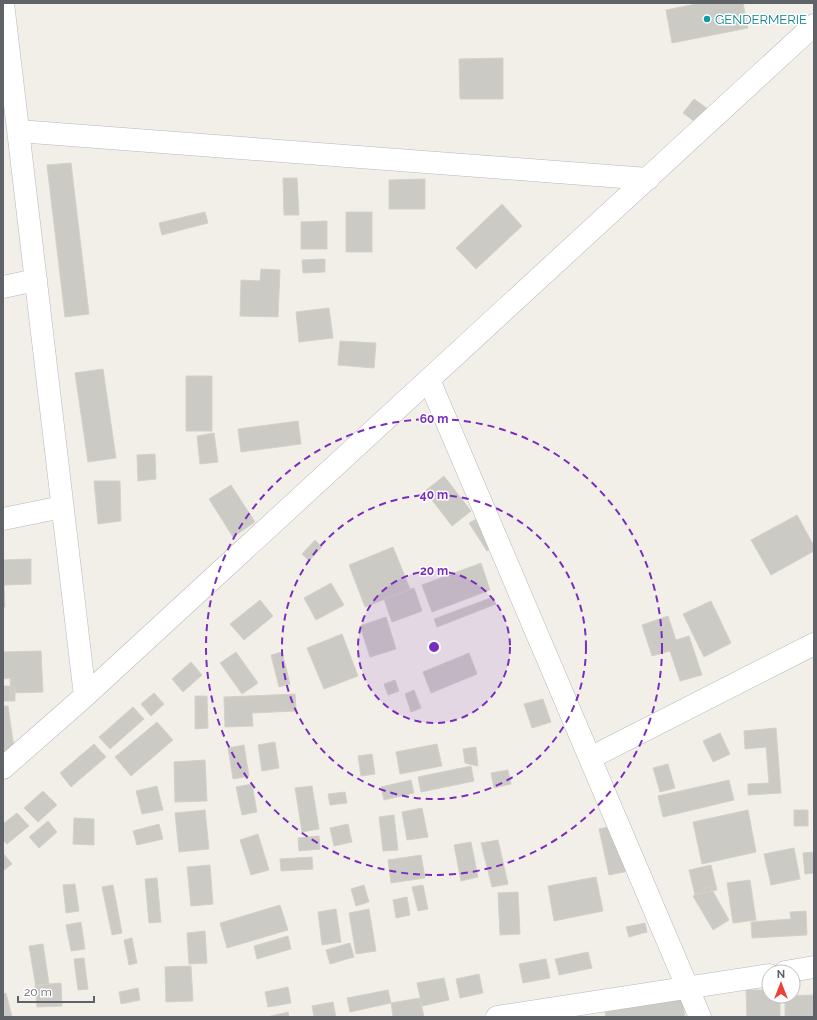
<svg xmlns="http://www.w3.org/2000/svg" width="817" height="1020" font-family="Raleway,sans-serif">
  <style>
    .building { fill: #cccac5; stroke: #d6d1c6 }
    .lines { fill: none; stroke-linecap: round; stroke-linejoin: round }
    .street-casing { stroke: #b5b8bc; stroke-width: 23 }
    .street { stroke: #fff; stroke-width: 22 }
    .ring { fill: none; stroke: #7b2cbf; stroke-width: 2; stroke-dasharray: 7 5 }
    .culture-dot { fill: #0f9aa8; stroke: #fff; stroke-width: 1.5 }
    .labels { text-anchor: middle; stroke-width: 3; stroke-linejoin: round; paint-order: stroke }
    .culture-label { font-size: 13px; fill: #0d838f; stroke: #fff; text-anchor: start }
    .centre { fill: #7b2cbf; stroke: #fff; stroke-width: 2 }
    .ring-label { font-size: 12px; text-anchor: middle; font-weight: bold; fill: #7b2cbf; stroke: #fff; stroke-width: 3; stroke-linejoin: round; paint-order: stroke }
  </style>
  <rect width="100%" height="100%" fill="#f1efe8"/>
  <path class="building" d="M 701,3 L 743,3 L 748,28 L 672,43 L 666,10 Z
    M 503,58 L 503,99 L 460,99 L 459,59 Z
    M 694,99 L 708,109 L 698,124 L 683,113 Z
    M 71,163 L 89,314 L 65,317 L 47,165 Z
    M 283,178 L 297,178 L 299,215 L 284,215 Z
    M 425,179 L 425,209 L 389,209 L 389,180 Z
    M 502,204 L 522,226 L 476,269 L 456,248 Z
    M 205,212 L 208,223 L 162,235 L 159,223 Z
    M 346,212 L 372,212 L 372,252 L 346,252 Z
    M 327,221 L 327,249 L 301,249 L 301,222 Z
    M 325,259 L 325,272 L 303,273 L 302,260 Z
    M 261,269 L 280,270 L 278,317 L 240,316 L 241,280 L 260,281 Z
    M 329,308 L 333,338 L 299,342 L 296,312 Z
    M 340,341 L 376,343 L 374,368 L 338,365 Z
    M 103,369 L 116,458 L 88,462 L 75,373 Z
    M 186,376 L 212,376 L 212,431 L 186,431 Z
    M 298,421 L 301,444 L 241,452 L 238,429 Z
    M 214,433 L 218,462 L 200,464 L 197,436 Z
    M 155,454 L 156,479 L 138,481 L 137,455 Z
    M 444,476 L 471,511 L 452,526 L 425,491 Z
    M 94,481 L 120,481 L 121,521 L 98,524 Z
    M 231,485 L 255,522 L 233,537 L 209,499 Z
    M 797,515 L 814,546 L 814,551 L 771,575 L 751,540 Z
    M 480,517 L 497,545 L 487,551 L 469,523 Z
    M 315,540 L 322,547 L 309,561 L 302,554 Z
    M 393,547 L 410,589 L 365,607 L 349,565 Z
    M 31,559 L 31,584 L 4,585 L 5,607 L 3,607 L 3,560 Z
    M 481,563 L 490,590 L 432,612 L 422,585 Z
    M 331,583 L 344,605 L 316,620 L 304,598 Z
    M 414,588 L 422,611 L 392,622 L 384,599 Z
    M 493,597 L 496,604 L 437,627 L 434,619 Z
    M 260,600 L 273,616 L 244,640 L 230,624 Z
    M 711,601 L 731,643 L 704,657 L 683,614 Z
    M 668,616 L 676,640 L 689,636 L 702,675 L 680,681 L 670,651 L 652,656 L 642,625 Z
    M 386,617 L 396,649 L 370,657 L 360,626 Z
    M 342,634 L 358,676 L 324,689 L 307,648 Z
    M 41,651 L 43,692 L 11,693 L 10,678 L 3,679 L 3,652 Z
    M 236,652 L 258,683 L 242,694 L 220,663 Z
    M 282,652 L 290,684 L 279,687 L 271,655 Z
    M 469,653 L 477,674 L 431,693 L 423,672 Z
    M 191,662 L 202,675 L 183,692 L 172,679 Z
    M 395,680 L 399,691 L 388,695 L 384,684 Z
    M 3,686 L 15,686 L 15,701 L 3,701 Z
    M 414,690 L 421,708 L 411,712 L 405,694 Z
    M 154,693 L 164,704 L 151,716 L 141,704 Z
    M 295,694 L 296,711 L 252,713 L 253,726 L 225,727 L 224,697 Z
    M 195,696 L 207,696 L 208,728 L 195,729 Z
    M 543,699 L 551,722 L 532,728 L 524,704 Z
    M 3,706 L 8,706 L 15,755 L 3,756 Z
    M 133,707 L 144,719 L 110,749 L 99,737 Z
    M 157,722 L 173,740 L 131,776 L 115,757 Z
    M 776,728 L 781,793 L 748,795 L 748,784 L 769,783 L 766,747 L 745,749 L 744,731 Z
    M 720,733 L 730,754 L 713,762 L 703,741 Z
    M 275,742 L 279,768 L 262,771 L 258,745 Z
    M 94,744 L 106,757 L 71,787 L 60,773 Z
    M 437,744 L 442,766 L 400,774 L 396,752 Z
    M 244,745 L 249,776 L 233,779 L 228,748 Z
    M 476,747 L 478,766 L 465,763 L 463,749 Z
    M 372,754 L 375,774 L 361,776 L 358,756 Z
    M 205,760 L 207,801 L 175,802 L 174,762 Z
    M 668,764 L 675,788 L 660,792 L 653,768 Z
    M 471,766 L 474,781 L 421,792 L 418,777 Z
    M 508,770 L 511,784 L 494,788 L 491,773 Z
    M 411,780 L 414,793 L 384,800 L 381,787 Z
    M 729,780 L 734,800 L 663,817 L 658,796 Z
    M 252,784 L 257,812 L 242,815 L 236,787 Z
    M 157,786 L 163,810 L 142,814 L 136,791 Z
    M 312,786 L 319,829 L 302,832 L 295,788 Z
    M 43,791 L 57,805 L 38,822 L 24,808 Z
    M 345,792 L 347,803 L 330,805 L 328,794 Z
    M 422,808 L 428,837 L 407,840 L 402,812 Z
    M 205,810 L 209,849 L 179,852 L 175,813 Z
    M 748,810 L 756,852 L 702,864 L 693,822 Z
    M 794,810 L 808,810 L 808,826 L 794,826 Z
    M 17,813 L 29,826 L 7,844 L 3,840 L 3,824 Z
    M 394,815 L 398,850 L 383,851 L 379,817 Z
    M 74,818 L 94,819 L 94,845 L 73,844 Z
    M 48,821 L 57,832 L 39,848 L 29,837 Z
    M 159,824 L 163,839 L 137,845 L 133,831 Z
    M 348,824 L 352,842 L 334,846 L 330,828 Z
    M 618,824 L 629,871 L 609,875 L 599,829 Z
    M 258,834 L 269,870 L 251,875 L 240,840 Z
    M 319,836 L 320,849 L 299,851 L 298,838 Z
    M 498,840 L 508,884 L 492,887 L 481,843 Z
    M 471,842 L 478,877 L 461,881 L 454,845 Z
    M 794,848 L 800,879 L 771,885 L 764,854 Z
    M 814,852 L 814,873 L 805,874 L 803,853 Z
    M 3,853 L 12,864 L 3,871 Z
    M 421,855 L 425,878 L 391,883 L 388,860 Z
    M 312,857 L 313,869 L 281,871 L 280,859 Z
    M 210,865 L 213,904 L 191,906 L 187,867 Z
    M 711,865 L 717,890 L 695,895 L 689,870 Z
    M 596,877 L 603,911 L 554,921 L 548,886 Z
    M 157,878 L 161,922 L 149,923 L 145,879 Z
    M 750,880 L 756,920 L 733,923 L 727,883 Z
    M 75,884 L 79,911 L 66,913 L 63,885 Z
    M 113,885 L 122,933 L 112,935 L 102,887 Z
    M 364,885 L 369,902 L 356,906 L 351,889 Z
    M 423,885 L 428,909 L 418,911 L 412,887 Z
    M 710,886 L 729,920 L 713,930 L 693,896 Z
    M 518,892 L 520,934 L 500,935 L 498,893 Z
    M 407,897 L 410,915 L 396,918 L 393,900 Z
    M 280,905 L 288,930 L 227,948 L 220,923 Z
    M 336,909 L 341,942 L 322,945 L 318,912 Z
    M 369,909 L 376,951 L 356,954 L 349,913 Z
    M 806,911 L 807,935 L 752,938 L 751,922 L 791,919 L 790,912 Z
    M 81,922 L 85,949 L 71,951 L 66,925 Z
    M 645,923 L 647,932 L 629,937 L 626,927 Z
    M 205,931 L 207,963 L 189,964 L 187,933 Z
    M 288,936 L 291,949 L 257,959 L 254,946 Z
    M 132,938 L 137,963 L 129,965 L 124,940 Z
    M 350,943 L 354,957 L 330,964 L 326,950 Z
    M 43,944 L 49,984 L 36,987 L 29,946 Z
    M 588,952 L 592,968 L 559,975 L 555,959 Z
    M 84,958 L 88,989 L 78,990 L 74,959 Z
    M 546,959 L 550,978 L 523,983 L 519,964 Z
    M 191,966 L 193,1001 L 166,1002 L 165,967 Z
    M 479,974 L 483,993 L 460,998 L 456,979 Z
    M 444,978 L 449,1000 L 422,1006 L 417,983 Z
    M 61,983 L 62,1006 L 37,1007 L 35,985 Z
    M 288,987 L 291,1003 L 268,1007 L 265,992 Z
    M 138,988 L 140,1000 L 121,1004 L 119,992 Z
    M 388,990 L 391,1003 L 350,1012 L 347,998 Z
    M 746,990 L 769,990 L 769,996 L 780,996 L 780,1017 L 747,1017 Z
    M 6,993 L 12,1017 L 3,1017 L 3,994 Z
    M 814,995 L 814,1017 L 785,1017 L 785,996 Z
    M 420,998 L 424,1017 L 393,1017 L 391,1003 Z
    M 682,999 L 685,1017 L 606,1017 L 605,1012 Z
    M 333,1002 L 336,1017 L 314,1017 L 312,1006 Z
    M 288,1012 L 289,1017 L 267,1017 Z"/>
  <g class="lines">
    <g class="street-casing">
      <path id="street" d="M 3,3 L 85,696
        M 18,131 L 648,179
        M 3,287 L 36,280
        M 429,380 L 700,1017
        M 3,519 L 62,507
        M 590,758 L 814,644
        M 3,768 L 85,696 L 814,25
        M 785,972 L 814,967
        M 497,1017 L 769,975"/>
    </g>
    <use href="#street" class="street"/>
  </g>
  <circle cx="434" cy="647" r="76" fill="#7b2cbf" fill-opacity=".12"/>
  <g class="ring">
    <circle cx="434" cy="647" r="76"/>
    <circle cx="434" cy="647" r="152"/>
    <circle cx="434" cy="647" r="228"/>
  </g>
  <circle class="culture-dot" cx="707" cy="19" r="4"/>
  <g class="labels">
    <g class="culture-label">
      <text x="715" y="24">GENDERMERIE</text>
    </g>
  </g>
  <circle cx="434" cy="647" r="6" class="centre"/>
  <g class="ring-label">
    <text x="434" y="423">60 m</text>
    <text x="434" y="499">40 m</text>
    <text x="434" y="575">20 m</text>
  </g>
  <rect width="817" height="1020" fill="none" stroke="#5f6368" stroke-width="8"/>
  <g transform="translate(781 984)"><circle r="19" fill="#ffffff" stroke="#bfc1c3"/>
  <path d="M0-3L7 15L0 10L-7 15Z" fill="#ea4335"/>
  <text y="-6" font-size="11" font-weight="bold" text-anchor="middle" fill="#5f6368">N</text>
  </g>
  <path d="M18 996v6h76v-6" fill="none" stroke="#5f6368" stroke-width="2"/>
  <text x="24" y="996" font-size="12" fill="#5f6368" stroke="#ffffff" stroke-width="3" paint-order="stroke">20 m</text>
</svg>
